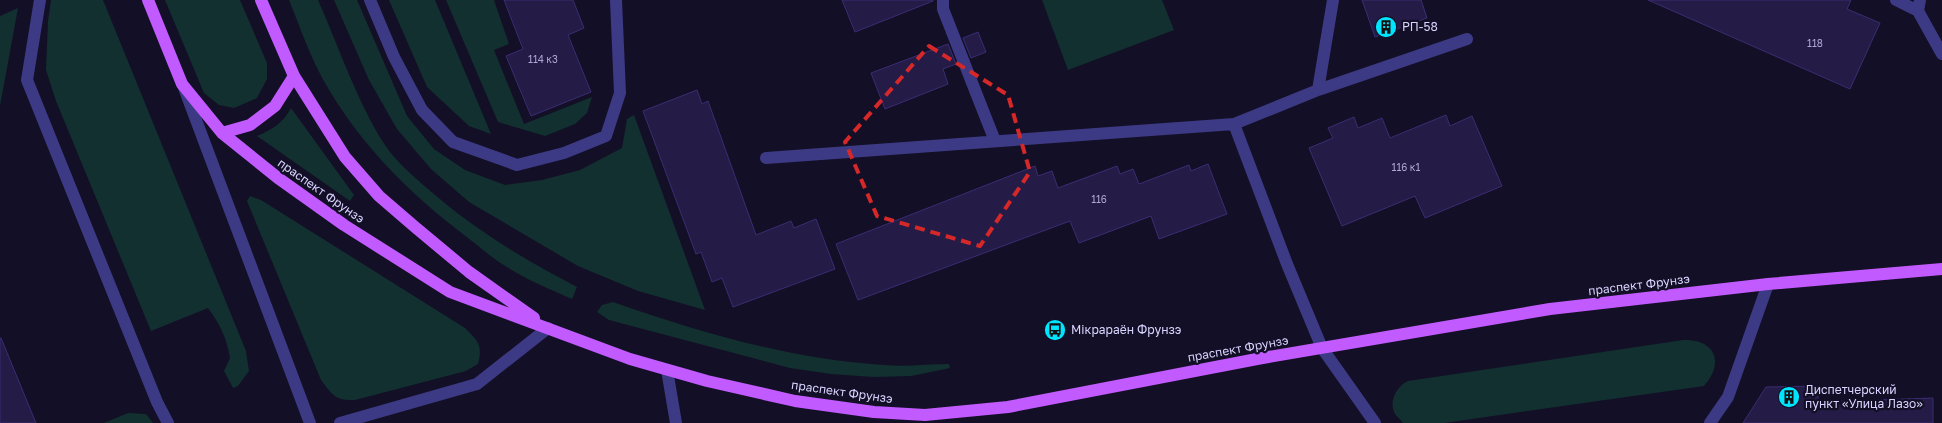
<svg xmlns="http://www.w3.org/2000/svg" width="1942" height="423" font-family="'Golos Text',sans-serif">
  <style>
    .green { fill: #12302f }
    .building { fill: #241b47; stroke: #3b2d73 }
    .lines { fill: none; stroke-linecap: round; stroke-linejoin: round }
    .minor { stroke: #3d3a85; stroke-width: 12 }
    .major { stroke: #c25bff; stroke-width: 12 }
    .marked { fill: none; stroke: #d62828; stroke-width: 4; stroke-dasharray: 10 6; stroke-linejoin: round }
    .labels { text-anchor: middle; stroke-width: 4.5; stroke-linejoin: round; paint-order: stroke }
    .number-label { font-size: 10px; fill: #aca6d1 }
    .poi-label { font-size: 12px; fill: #d9d4ff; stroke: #130f26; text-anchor: start }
    .street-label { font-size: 12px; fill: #d9d4ff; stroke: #130f26 }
  </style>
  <rect width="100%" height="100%" fill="#130f26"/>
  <path class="green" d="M 51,0 L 103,0 L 246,351 L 249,371 L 238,386 L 233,388 L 224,371 L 230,358 C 227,339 220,324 208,308 L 151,331 L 56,101 L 46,70 L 48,21 Z
    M 165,0 L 240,0 L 267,63 L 267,79 L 257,98 L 234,108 L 219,105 L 204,93 Z
    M 289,0 L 318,0 C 338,45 357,101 383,142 C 394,160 412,175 428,189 C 475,230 522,258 577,287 L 572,299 C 550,289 527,280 507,267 C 493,259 480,247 468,238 C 406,191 351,136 316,66 C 306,45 298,22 289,0 Z
    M 334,0 L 357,0 L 407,116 L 434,149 L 465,170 L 505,185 L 542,180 L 580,170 L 622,148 L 627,119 L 634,115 L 705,310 L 638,291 L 578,266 L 469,202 L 431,169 L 397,129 L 369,80 Z
    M 389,0 L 435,0 L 491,134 L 469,126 L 427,87 Z
    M 446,0 L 494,0 L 509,44 L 494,50 L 524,124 L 592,97 L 587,113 L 575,124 L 545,136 L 498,122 Z
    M 1042,0 L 1162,0 L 1174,30 L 1068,70 Z
    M 18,8 L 0,106 L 0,16 Z
    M 291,108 L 354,195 L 350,201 L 257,136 C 273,129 283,123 291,108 Z
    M 250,196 L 261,200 L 465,328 C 478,341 483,345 478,364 L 466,371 L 355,400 C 336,401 332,395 321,380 L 247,201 Z
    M 613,302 C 701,333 791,359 884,365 C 905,367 928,364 949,364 L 950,368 L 911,376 L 873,377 L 831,374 L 790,368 L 609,320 L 597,312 L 602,305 Z
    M 1683,340 C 1715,339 1725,362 1704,386 L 1444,423 L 1403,423 C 1401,420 1397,417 1395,414 C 1388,401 1397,386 1408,381 Z
    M 128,413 L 146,414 L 153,423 L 104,423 Z"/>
  <path class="building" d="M 504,0 L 573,0 L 584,28 L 568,35 L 591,92 L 531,116 L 506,56 L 523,49 Z
    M 842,0 L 933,0 L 933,1 L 855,32 Z
    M 1362,0 L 1421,0 L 1427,18 L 1375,37 Z
    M 1648,0 L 1851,0 L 1847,9 L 1880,23 L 1850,89 Z
    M 978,32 L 986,52 L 971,58 L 963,38 Z
    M 948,44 L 956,64 L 943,69 L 948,84 L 885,109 L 871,73 Z
    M 697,90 L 702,104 L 708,101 L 756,235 L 791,221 L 794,228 L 816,219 L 835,269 L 733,307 L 722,278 L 712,282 L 701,252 L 696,254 L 643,111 Z
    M 1446,115 L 1450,126 L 1472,116 L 1502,186 L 1425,218 L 1415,196 L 1342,226 L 1309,148 L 1333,138 L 1328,128 L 1354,117 L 1358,128 L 1382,118 L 1390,138 Z
    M 1208,164 L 1227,214 L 1159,239 L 1151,216 L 1079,243 L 1070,221 L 858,300 L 836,244 L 1035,166 L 1038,176 L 1052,171 L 1058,188 L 1117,166 L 1120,174 L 1133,169 L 1139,184 L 1189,165 L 1191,171 Z
    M 0,338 L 1,338 L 36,423 L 0,423 Z
    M 1818,386 L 1818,402 L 1933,398 L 1933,423 L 1743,423 L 1766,387 Z"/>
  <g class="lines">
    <path class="minor" d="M 40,0 L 27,80 L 157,402 L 168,423
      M 370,0 L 394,57 L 422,110 L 453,142 L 517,165 L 564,153 L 606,136 L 620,93 L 616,0
      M 943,0 L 943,9 L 995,141
      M 1896,0 L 1918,11
      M 1920,0 L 1918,11 L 1942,54
      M 184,88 L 310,423
      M 1318,90 L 1333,0
      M 1234,124 L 1287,264 L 1322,348 L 1375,423
      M 766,158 L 1234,124 L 1318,90 L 1467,39
      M 667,370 L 676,423
      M 340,423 L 477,384 L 548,328
      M 1710,423 L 1728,397 L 1768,284"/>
    <path class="major" d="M 148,0 L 182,84 L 222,133 L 278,178 L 344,225 L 450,292 L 630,359 L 707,381 L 795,401 L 874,412 L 925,415 L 1008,407 L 1257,359 L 1550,309 L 1768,284 L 1942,269
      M 261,0 L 294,76 L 345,157 L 379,196 L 415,227 L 469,272 L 534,318
      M 222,133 L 250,125 L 275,106 L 294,76"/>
  </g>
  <path class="marked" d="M 929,46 L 1008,95 L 1030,172 L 980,246 L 877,216 L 845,142 Z"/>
  <defs>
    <g id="building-disc" transform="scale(1.125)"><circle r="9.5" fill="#00e5ff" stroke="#130f26"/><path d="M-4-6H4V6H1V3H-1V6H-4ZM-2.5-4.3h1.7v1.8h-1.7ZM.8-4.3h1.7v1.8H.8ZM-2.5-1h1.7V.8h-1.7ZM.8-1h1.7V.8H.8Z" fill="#111"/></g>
    <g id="bus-disc" transform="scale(1.125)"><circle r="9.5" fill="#00e5ff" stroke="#130f26"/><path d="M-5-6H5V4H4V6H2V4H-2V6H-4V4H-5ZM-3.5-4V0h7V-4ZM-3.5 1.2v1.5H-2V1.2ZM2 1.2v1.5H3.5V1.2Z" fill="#111"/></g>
  </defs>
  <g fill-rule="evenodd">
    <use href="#building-disc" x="1386" y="27"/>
    <use href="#bus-disc" x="1055" y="330"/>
    <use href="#building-disc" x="1789" y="397"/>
  </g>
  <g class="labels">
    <g class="number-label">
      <text x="1815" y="47">118</text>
      <text x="543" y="63">114 к3</text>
      <text x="1406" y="171">116 к1</text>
      <text x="1099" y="203">116</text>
    </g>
    <g class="poi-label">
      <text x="1402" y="31">РП-58</text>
      <text x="1071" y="334">Мікрараён Фрунзэ</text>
      <text x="1805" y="394">Диспетчерский<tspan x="1805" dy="14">пункт «Улица Лазо»</tspan></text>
    </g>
    <g class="street-label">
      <text transform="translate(321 191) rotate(35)" y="4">праспект Фрунзэ</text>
      <text transform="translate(1639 285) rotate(-7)" y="4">праспект Фрунзэ</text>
      <text transform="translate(1238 349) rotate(-10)" y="4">праспект Фрунзэ</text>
      <text transform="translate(842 392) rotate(8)" y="4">праспект Фрунзэ</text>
    </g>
  </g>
</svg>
